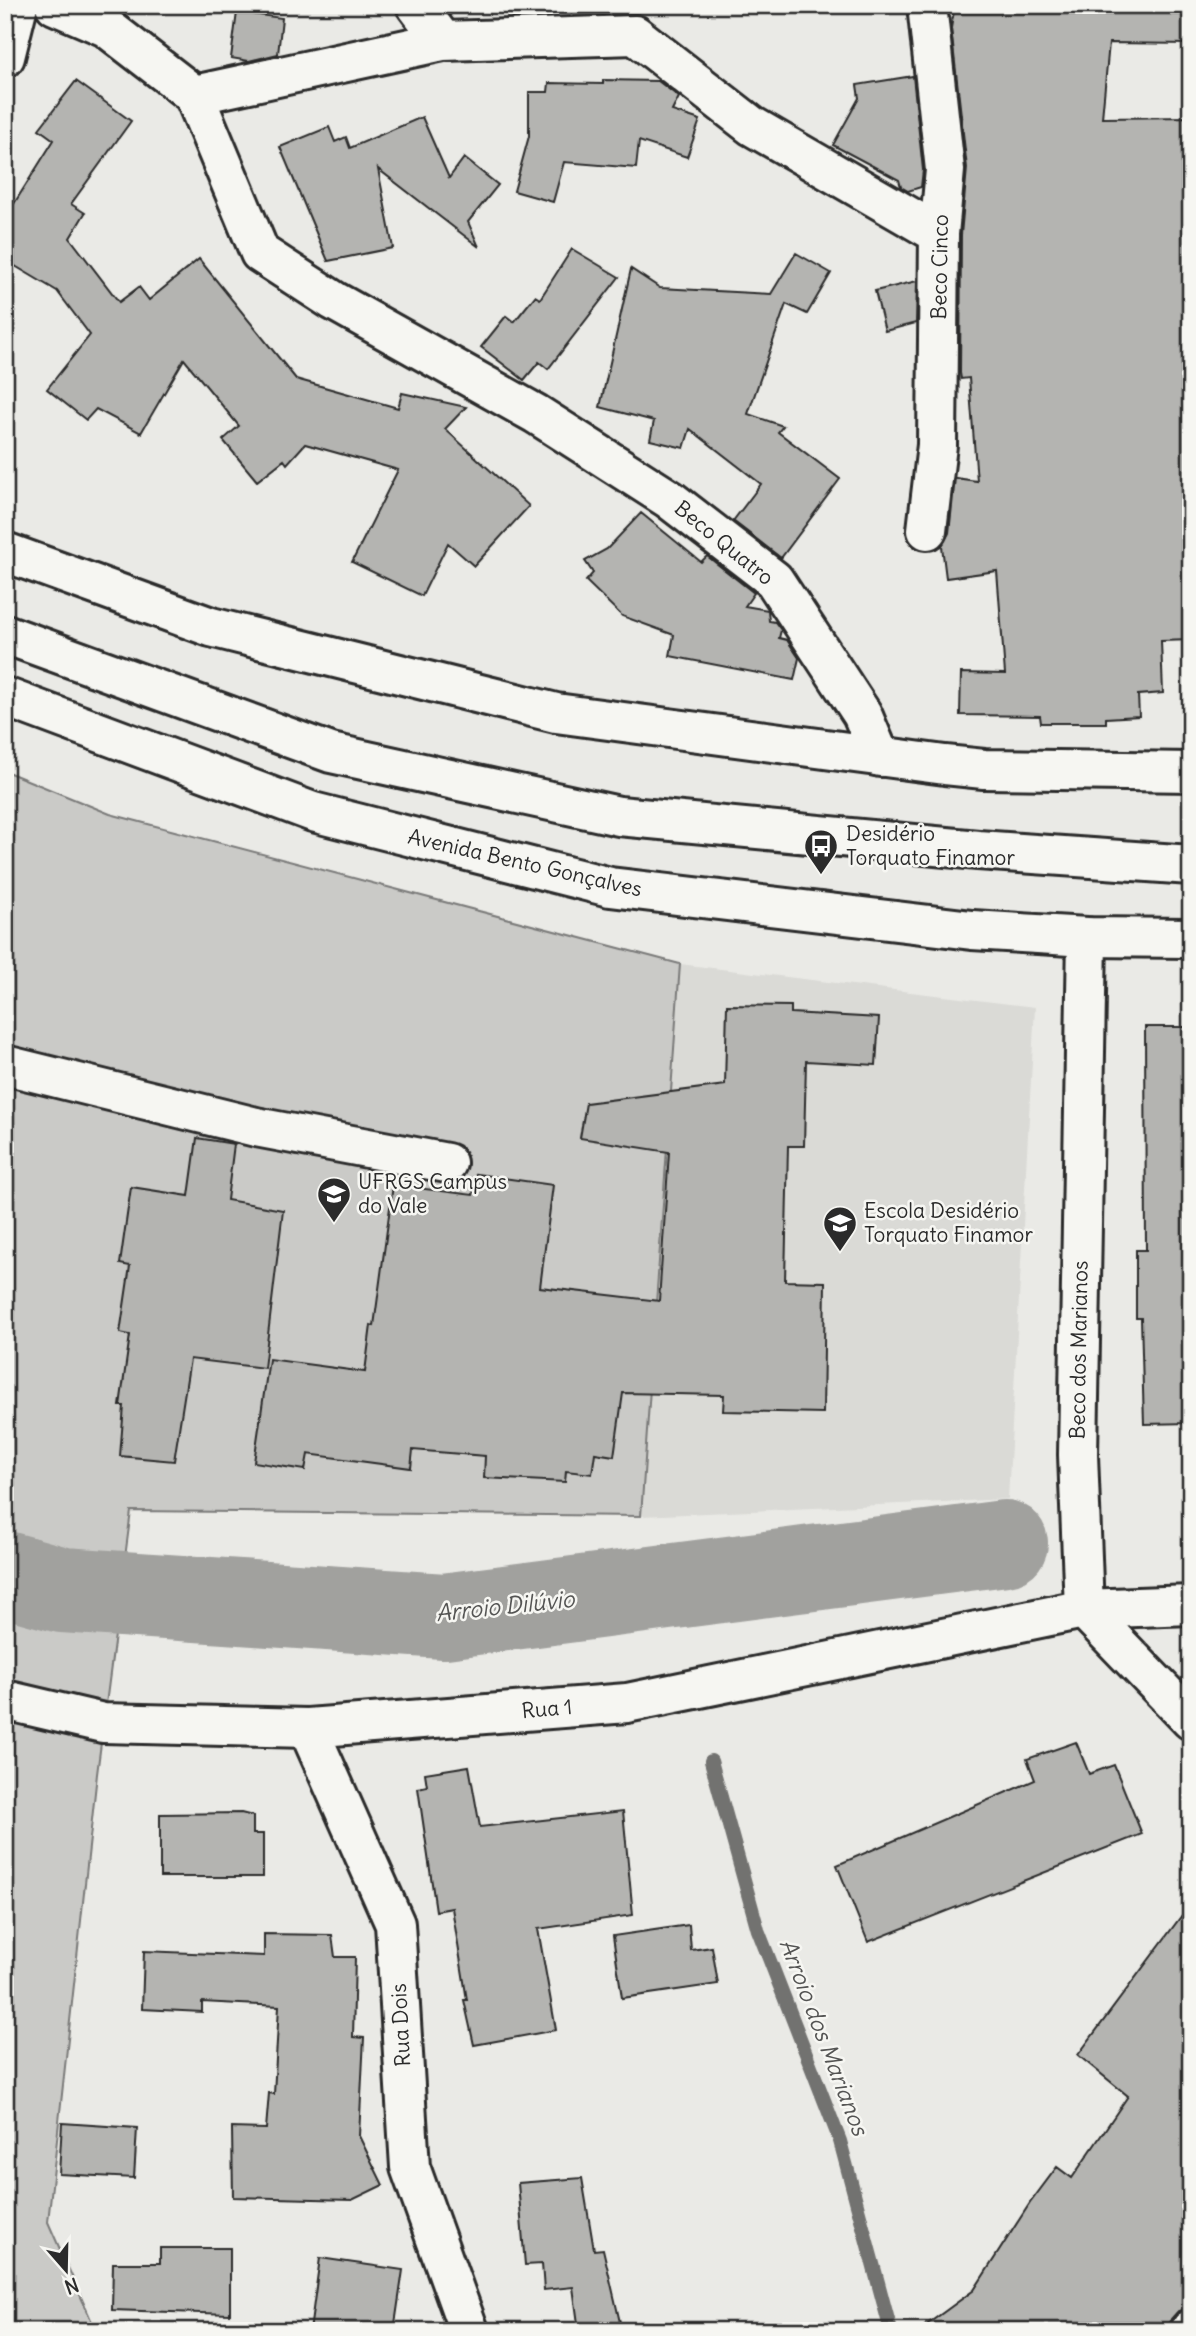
<svg xmlns="http://www.w3.org/2000/svg" width="1196" height="2336" font-family="Delius,sans-serif">
  <style>
    .built { fill: #dadad6 }
    .green { fill: #cacac7; stroke: #7a7a79; stroke-width: 2 }
    .lines { fill: none; stroke-linecap: round; stroke-linejoin: round }
    .stream { stroke: #727270; stroke-width: 14 }
    .river { stroke: #a1a19e; stroke-width: 86 }
    .building { fill: #b4b4b1; stroke: #2b2b2b; stroke-width: 2 }
    .minor-casing { stroke: #2b2b2b; stroke-width: 44 }
    .major-casing { stroke: #2b2b2b; stroke-width: 44 }
    .minor { stroke: #f6f6f2; stroke-width: 38 }
    .major { stroke: #f6f6f2; stroke-width: 38 }
    .labels { text-anchor: middle; stroke-width: 5; stroke-linejoin: round; paint-order: stroke }
    .street-label { font-size: 21px; fill: #2b2b2b; stroke: #f6f6f2 }
    .poi-label { font-size: 21px; fill: #2b2b2b; stroke: #f6f6f2; text-anchor: start }
    .water-label { font-size: 23px; font-style: italic; fill: #545453; stroke: #f6f6f2 }
  </style>
  <rect width="100%" height="100%" fill="#eaeae6"/>
  <filter id="ink" filterUnits="userSpaceOnUse"><feTurbulence type="fractalNoise" baseFrequency=".0143" numOctaves="2"/><feDisplacementMap in="SourceGraphic" scale="14" xChannelSelector="R" yChannelSelector="G"/><feConvolveMatrix kernelMatrix="1 2 1 2 8 2 1 2 1" color-interpolation-filters="sRGB"/></filter>
  <g filter="url(#ink)">
    <path class="built" d="M 5,771 L 110,814 L 680,964 L 1035,1007 L 1008,1499 L 641,1516 L 131,1510 Z"/>
    <path class="green" d="M 5,771 L 110,814 L 680,964 L 641,1516 L 131,1511 L 97,1774 L 48,2222 L 96,2331 L 5,2331 Z"/>
    <g class="lines">
      <path class="stream" d="M 711,1761 L 758,1930 L 840,2141 L 891,2331"/>
      <path class="river" d="M 5,1574 L 63,1590 L 444,1616 L 1005,1543"/>
    </g>
    <path class="building" d="M 955,5 L 1191,5 L 1191,44 L 1109,43 L 1102,118 L 1191,117 L 1191,640 L 1161,641 L 1163,693 L 1138,695 L 1139,716 L 1106,718 L 1106,723 L 1041,723 L 1040,716 L 960,715 L 961,673 L 1005,674 L 997,571 L 946,578 L 942,546 L 949,533 L 955,478 L 977,481 L 969,378 L 961,379 L 960,373 L 961,235 L 967,168 L 951,28 Z
      M 237,12 L 282,18 L 278,54 L 249,61 L 231,58 Z
      M 913,76 L 923,170 L 921,187 L 908,191 L 901,187 L 899,180 L 833,145 L 859,98 L 857,85 Z
      M 603,80 L 658,81 L 679,97 L 672,111 L 700,120 L 687,157 L 639,141 L 636,168 L 564,162 L 553,202 L 514,191 L 529,136 L 529,92 L 548,92 L 549,83 L 603,84 Z
      M 76,81 L 131,121 L 71,204 L 85,213 L 70,238 L 119,302 L 139,287 L 149,300 L 199,259 L 296,379 L 398,408 L 402,393 L 466,407 L 445,429 L 529,506 L 474,566 L 448,543 L 422,596 L 352,562 L 398,470 L 305,444 L 287,464 L 284,460 L 257,481 L 223,440 L 239,426 L 184,359 L 141,433 L 96,409 L 86,420 L 47,389 L 90,335 L 57,291 L 5,260 L 5,218 L 54,140 L 39,129 Z
      M 422,117 L 449,178 L 464,158 L 498,185 L 468,222 L 479,247 L 378,169 L 393,248 L 328,261 L 280,147 L 329,127 L 335,142 L 346,137 L 350,148 Z
      M 572,249 L 619,277 L 548,369 L 539,362 L 524,380 L 481,347 L 506,316 L 514,322 L 535,296 L 540,299 Z
      M 796,253 L 831,273 L 807,314 L 786,304 L 748,414 L 783,426 L 778,432 L 840,479 L 781,558 L 733,521 L 761,484 L 690,429 L 684,448 L 650,440 L 654,421 L 600,407 L 631,269 L 660,288 L 771,294 Z
      M 917,281 L 916,323 L 885,331 L 875,291 Z
      M 641,513 L 701,562 L 707,556 L 754,593 L 745,606 L 768,610 L 769,621 L 775,622 L 781,630 L 779,638 L 787,640 L 799,658 L 794,680 L 670,656 L 674,635 L 622,616 L 586,581 L 593,573 L 585,561 L 607,549 Z
      M 727,1005 L 791,1006 L 791,1013 L 879,1018 L 876,1065 L 806,1061 L 804,1146 L 788,1146 L 785,1281 L 825,1282 L 823,1413 L 723,1411 L 724,1395 L 623,1393 L 614,1456 L 595,1453 L 592,1474 L 566,1471 L 565,1482 L 484,1478 L 485,1456 L 413,1450 L 411,1468 L 308,1454 L 305,1470 L 254,1462 L 269,1359 L 365,1372 L 371,1325 L 374,1326 L 393,1185 L 473,1195 L 476,1174 L 553,1185 L 540,1287 L 659,1301 L 669,1152 L 580,1138 L 586,1103 L 725,1085 Z
      M 1145,1027 L 1191,1027 L 1191,1423 L 1144,1424 L 1141,1318 L 1136,1318 L 1136,1250 L 1146,1250 Z
      M 197,1138 L 234,1144 L 227,1200 L 283,1210 L 264,1368 L 190,1359 L 174,1461 L 120,1456 L 124,1406 L 120,1406 L 130,1335 L 120,1333 L 130,1266 L 120,1264 L 131,1187 L 189,1196 Z
      M 1076,1742 L 1089,1774 L 1114,1765 L 1142,1834 L 868,1942 L 837,1865 L 1035,1780 L 1027,1759 Z
      M 469,1766 L 480,1827 L 623,1811 L 633,1915 L 538,1929 L 556,2030 L 474,2045 L 464,2000 L 467,2000 L 452,1908 L 436,1911 L 418,1788 L 427,1786 L 425,1773 Z
      M 241,1813 L 253,1816 L 253,1834 L 263,1834 L 263,1877 L 160,1877 L 160,1814 Z
      M 1191,1903 L 1191,2307 L 1178,2311 L 1171,2319 L 1168,2331 L 918,2331 L 974,2290 L 1030,2203 L 1057,2167 L 1072,2178 L 1128,2096 L 1078,2055 Z
      M 689,1925 L 691,1950 L 712,1947 L 718,1984 L 622,1998 L 613,1936 Z
      M 264,1934 L 332,1935 L 335,1957 L 355,1957 L 353,2037 L 364,2038 L 359,2136 L 383,2185 L 352,2200 L 233,2197 L 232,2128 L 266,2129 L 269,2093 L 274,2094 L 279,2006 L 202,2002 L 202,2012 L 142,2009 L 144,1951 L 264,1956 Z
      M 62,2123 L 137,2128 L 134,2178 L 59,2174 Z
      M 582,2178 L 594,2250 L 603,2249 L 622,2331 L 579,2331 L 573,2287 L 544,2290 L 542,2264 L 525,2265 L 518,2183 Z
      M 160,2248 L 230,2248 L 230,2314 L 112,2310 L 113,2263 L 160,2263 Z
      M 320,2258 L 403,2270 L 394,2331 L 310,2331 Z"/>
    <g class="lines">
      <g class="minor-casing">
        <path id="minor" d="M 55,5 L 106,27 L 194,95
          M 416,5 L 443,41 L 194,95 L 260,253 L 334,301 L 536,414 L 669,499 L 774,580 L 862,714 L 880,757
          M 443,41 L 635,35 L 752,126 L 939,234
          M 5,57 L 18,5
          M 927,530 L 937,445 L 939,234 L 945,170 L 927,5
          M 5,634 L 331,753 L 619,816 L 978,850 L 1191,865
          M 1087,937 L 1078,1455 L 1084,1609 L 1191,1720
          M 5,1065 L 256,1127 L 447,1163
          M 5,1700 L 103,1723 L 308,1728 L 627,1703 L 1084,1609 L 1191,1605
          M 308,1728 L 395,1924 L 410,2167 L 469,2331
          M 1190,2331 L 1191,2329"/>
      </g>
      <g class="major-casing">
        <path id="major" d="M 5,552 L 211,627 L 556,713 L 945,765 L 984,769 L 1191,772
          M 5,697 L 313,812 L 610,887 L 972,930 L 1087,937 L 1191,938"/>
      </g>
      <use href="#minor" class="minor"/>
      <use href="#major" class="major"/>
    </g>
  </g>
  <defs>
    <g id="bus-pin" transform="scale(1.75)"><path d="M0 17L-7.5 6A9.5 9.5 0 1 1 7.5 6Z" fill="#2b2b2b" stroke="#f6f6f2"/><path d="M-5-6H5V4H4V6H2V4H-2V6H-4V4H-5ZM-3.5-4V0h7V-4ZM-3.5 1.2v1.5H-2V1.2ZM2 1.2v1.5H3.5V1.2Z" fill="#fff"/></g>
    <g id="university-pin" transform="scale(1.75)"><path d="M0 17L-7.5 6A9.5 9.5 0 1 1 7.5 6Z" fill="#2b2b2b" stroke="#f6f6f2"/><path d="M0-5L7-2L0 1L-7-2ZM-4 1L0 2.5L4 1V4Q0 6-4 4Z" fill="#fff"/></g>
    <g id="school-pin" transform="scale(1.75)"><path d="M0 17L-7.5 6A9.5 9.5 0 1 1 7.5 6Z" fill="#2b2b2b" stroke="#f6f6f2"/><path d="M0-5L7-2L0 1L-7-2ZM-4 1L0 2.5L4 1V4Q0 6-4 4Z" fill="#fff"/></g>
  </defs>
  <g fill-rule="evenodd">
    <use href="#bus-pin" x="821" y="846"/>
    <use href="#university-pin" x="334" y="1194"/>
    <use href="#school-pin" x="840" y="1223"/>
  </g>
  <g class="labels">
    <g class="street-label">
      <text transform="translate(940 267) rotate(-89)" y="7">Beco Cinco</text>
      <text transform="translate(724 543) rotate(39)" y="7">Beco Quatro</text>
      <text transform="translate(525 863) rotate(13)" y="7">Avenida Bento Gonçalves</text>
      <text transform="translate(1079 1350) rotate(-89)" y="7">Beco dos Marianos</text>
      <text transform="translate(547 1709) rotate(-5)" y="7">Rua 1</text>
      <text transform="translate(401 2025) rotate(-93)" y="7">Rua Dois</text>
    </g>
    <g class="poi-label">
      <text x="846" y="841">Desidério<tspan x="846" dy="24">Torquato Finamor</tspan></text>
      <text x="358" y="1189">UFRGS Campus<tspan x="358" dy="24">do Vale</tspan></text>
      <text x="864" y="1218">Escola Desidério<tspan x="864" dy="24">Torquato Finamor</tspan></text>
    </g>
    <g class="water-label">
      <text transform="translate(505 1606) rotate(-6)" y="8">Arroio Dilúvio</text>
      <text transform="translate(824 2037) rotate(69)" y="8">Arroio dos Marianos</text>
    </g>
  </g>
  <rect width="1196" height="2336" fill="none" stroke="#f6f6f2" stroke-width="28"/>
  <rect x="14" y="14" width="1168" height="2308" fill="none" stroke="#2b2b2b" stroke-width="2.5" filter="url(#ink)"/>
  <g transform="translate(66 2270) rotate(160)" stroke="#f6f6f2" stroke-width="5" paint-order="stroke">
  <path d="M0-5L12 26L0 18L-12 26Z" fill="#2b2b2b"/>
  <text y="-10" font-size="19" font-weight="bold" text-anchor="middle" fill="#2b2b2b">N</text>
  </g>
</svg>
